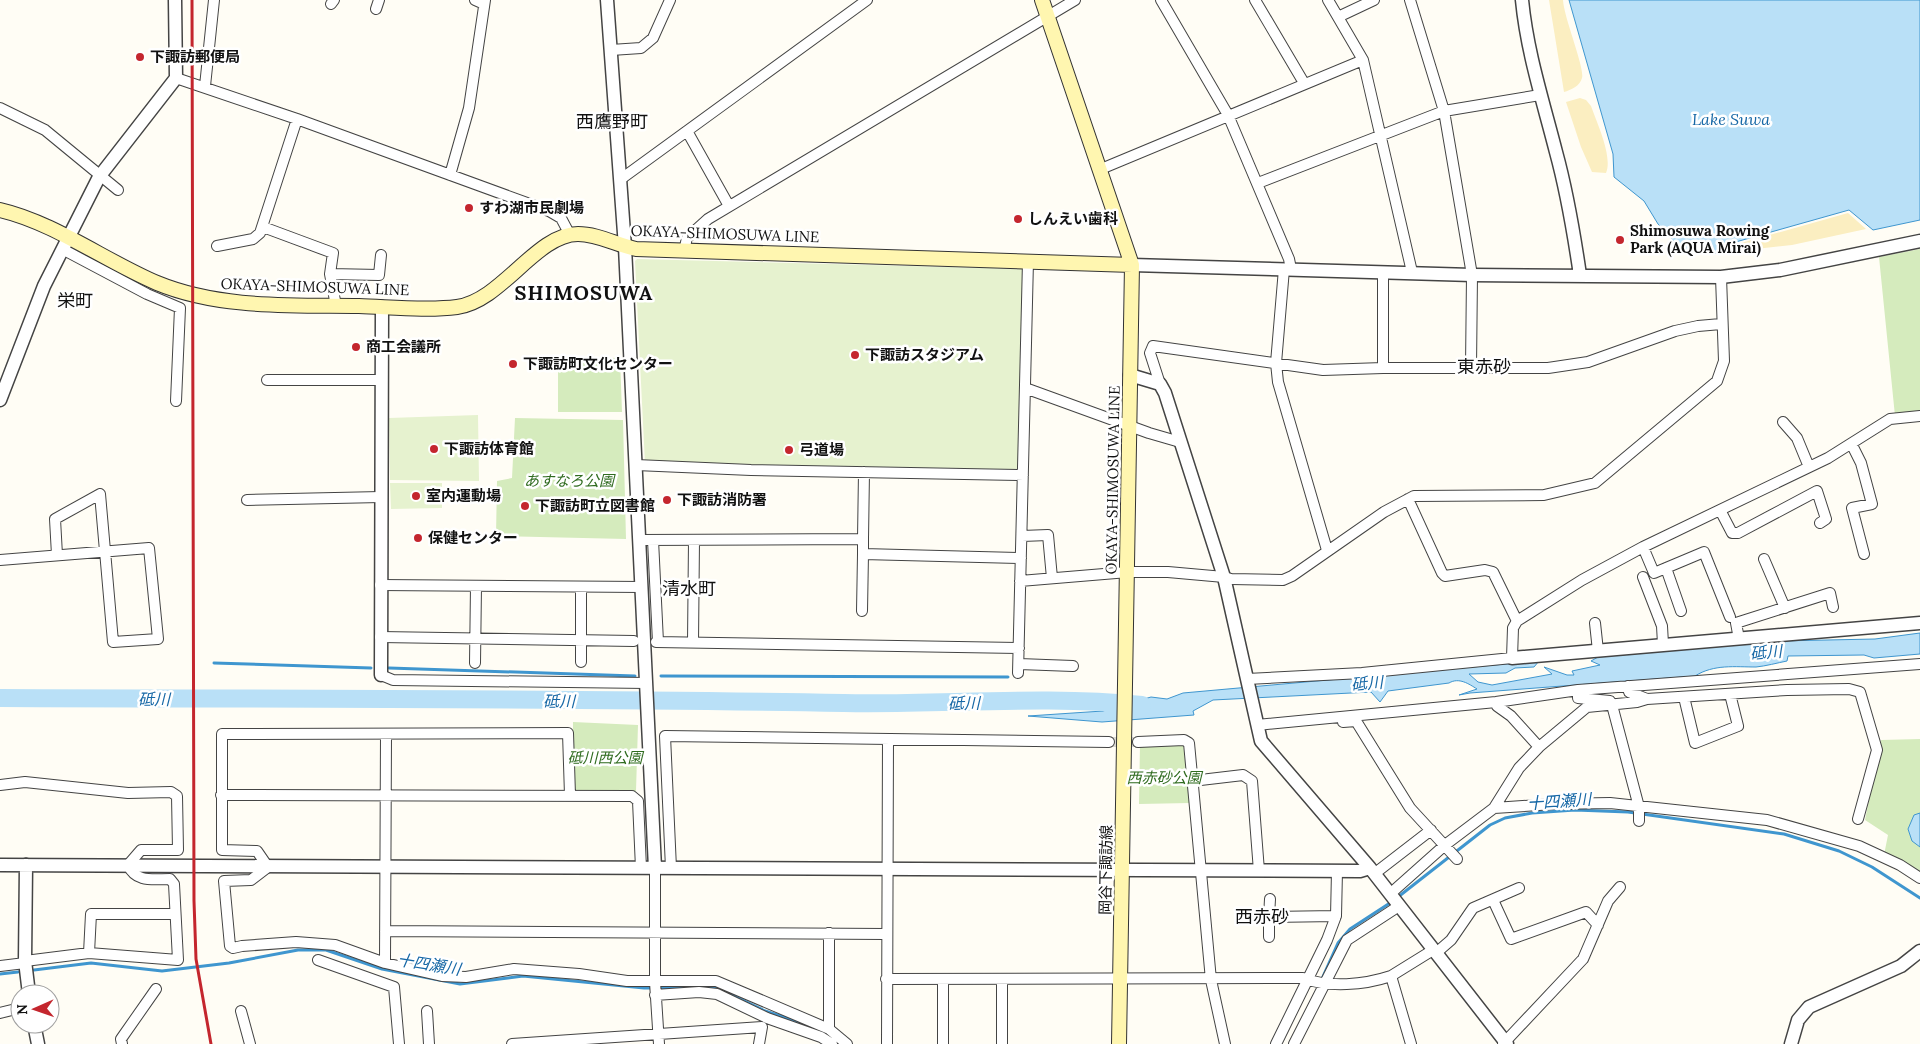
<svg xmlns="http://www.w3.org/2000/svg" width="1920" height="1044" font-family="Lora,'Noto Sans JP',serif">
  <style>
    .green { fill: #d5ebbd }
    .sand { fill: #fbeec1 }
    .pitch { fill: #e6f2cf }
    .water { fill: #b9e0f7; stroke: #3f96cf }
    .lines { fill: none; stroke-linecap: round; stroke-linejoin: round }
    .stream { stroke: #3f96cf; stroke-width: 3 }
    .river { stroke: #b9e0f7; stroke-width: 18 }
    .minor-tunnel { stroke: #dbdad3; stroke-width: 10; stroke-dasharray: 10 5; stroke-linecap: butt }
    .minor-casing { stroke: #444; stroke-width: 12 }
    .tertiary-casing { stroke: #444; stroke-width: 15 }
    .secondary-casing { stroke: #333; stroke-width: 16 }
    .minor { stroke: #fff; stroke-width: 10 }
    .tertiary { stroke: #fff; stroke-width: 12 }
    .secondary { stroke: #fff6b0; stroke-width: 14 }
    .rail { stroke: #c4262e; stroke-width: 3 }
    .poi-dot { fill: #c4262e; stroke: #fff; stroke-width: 2 }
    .labels { text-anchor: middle; stroke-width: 5; stroke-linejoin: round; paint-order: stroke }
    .poi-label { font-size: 15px; font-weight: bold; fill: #111; stroke: #fff; text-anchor: start }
    .street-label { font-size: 15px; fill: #111; stroke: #fff }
    .park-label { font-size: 15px; font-style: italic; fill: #2f6b1f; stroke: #fff }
    .water-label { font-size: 16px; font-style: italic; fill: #1768a6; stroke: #fff }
    .quarter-label { font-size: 18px; fill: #111; stroke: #fff }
    .district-label { font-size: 20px; font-weight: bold; letter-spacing: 1px; fill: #111; stroke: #fff }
  </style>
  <rect width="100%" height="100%" fill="#fffdf5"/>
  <path class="green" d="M 1920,249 L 1920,413 L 1895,416 L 1879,257 Z
    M 558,357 L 620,358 L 622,412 L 558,412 Z
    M 515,418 L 623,420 L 626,539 L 496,536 L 497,481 L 512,478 Z
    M 573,722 L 638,725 L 636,791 L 573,790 Z
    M 1920,739 L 1920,877 L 1884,855 L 1888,835 L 1865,820 L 1881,740 Z
    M 1183,743 L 1190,803 L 1139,804 L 1140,744 Z"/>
  <path class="sand" d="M 1549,0 L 1563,0 C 1564,18 1585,68 1582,78 C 1580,86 1571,90 1564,92 Z
    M 1580,98 L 1586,100 L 1591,106 C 1597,123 1613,157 1606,173 L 1592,172 L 1581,147 L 1566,102 Z
    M 1848,213 L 1866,229 L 1792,245 L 1729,252 L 1727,247 Z"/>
  <path class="pitch" d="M 637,259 L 1024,269 L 1020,471 L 645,464 L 635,261 Z
    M 478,415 L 479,481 L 390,480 L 389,418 Z
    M 390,483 L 442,483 L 442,508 L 391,509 Z"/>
  <path class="water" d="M 1569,0 L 1920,0 L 1920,220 L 1873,230 L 1849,210 L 1725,245 L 1725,254 L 1683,251 L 1658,224 L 1644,201 L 1614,177 L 1613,154 Z
    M 1920,633 L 1920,654 L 1874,658 L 1864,655 L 1788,656 L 1787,661 C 1777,663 1766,666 1756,667 C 1735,667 1714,664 1695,676 L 1470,693 L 1459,695 L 1477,689 C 1469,684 1459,677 1449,683 L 1388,691 L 1380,702 L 1371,692 L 1213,700 L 1193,711 L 1194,715 L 1102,722 L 1028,716 L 1103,711 L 1151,697 L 1167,699 L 1183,693 L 1539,661 L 1534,667 L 1515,668 L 1506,673 L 1469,674 L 1478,682 L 1492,685 L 1552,674 L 1544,667 L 1567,675 L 1574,675 L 1572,671 L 1600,665 L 1591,661 L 1598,657 L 1779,641 L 1875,639 Z
    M 1920,813 L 1920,847 L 1912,841 L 1908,829 L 1914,815 Z"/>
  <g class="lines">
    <path class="stream" d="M 214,663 L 371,668
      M 389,668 L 635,676
      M 661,676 L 1008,677
      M 1398,897 L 1490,825 L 1505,818 L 1532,813 L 1575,810 L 1628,812 L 1784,834 L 1839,851 L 1872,867 L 1920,898
      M 34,970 L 91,963 L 162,971 L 229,963 L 298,950 L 326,950 L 382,969 L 460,984 L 523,976 L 644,988 L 717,988 L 765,1011 L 803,1023
      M 0,974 L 18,972
      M 1321,981 L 1338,943 L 1350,929 L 1393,901"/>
    <path class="river" d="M 0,698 C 281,699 562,698 844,703 C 943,705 1043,695 1142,705"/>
    <path class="minor-tunnel" d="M 1109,742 L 1138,742"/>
    <g class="minor-casing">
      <path id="minor" d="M 475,0 L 484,4
        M 1161,0 L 1228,115 L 1289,259 L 1291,269
        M 1255,0 L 1304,83
        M 1328,0 L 1363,60 L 1412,272
        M 1410,0 L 1444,111 L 1472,275 L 1471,367
        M 331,4 L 334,0
        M 376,9 L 379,0
        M 1338,17 L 1374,0
        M 611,50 L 641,48 L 653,38 L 670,0
        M 176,78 L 297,119 L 549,211 L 561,218 L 570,235
        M 205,86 L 214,0
        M 0,108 L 45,130 L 118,190
        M 687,131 L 729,206
        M 1101,169 L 1363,60
        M 450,175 L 469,108 L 485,0
        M 621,179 L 867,0
        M 1258,183 L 1444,111 L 1540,95
        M 263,227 L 333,253 L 330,274 L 336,306
        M 217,246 L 253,239 L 260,233 L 297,119
        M 64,250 L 147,294 L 180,308 L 176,401
        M 684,251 L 687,238 L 708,219 L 1075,0
        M 1284,269 L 1276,363 L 1278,382 L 1327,550
        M 330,274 L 379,275 L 381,255
        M 1383,368 L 1383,272
        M 267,380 L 382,380
        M 1160,384 L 1150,353 L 1153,346 L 1323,370 L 1383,368 L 1548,368 L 1588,362 L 1675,331 L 1698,326 L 1721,324
        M 1025,388 L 1149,433 L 1180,442
        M 1783,422 L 1797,438 L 1809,467
        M 1852,445 L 1861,463 L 1872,504 L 1852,508 L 1864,554
        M 636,465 L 751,470 L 1023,475
        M 1408,499 L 1442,573 L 1445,576 L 1485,570 L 1493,572 L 1517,621
        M 247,500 L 381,497
        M 1720,510 L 1732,533 L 1738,533 L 1817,491 L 1826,519 L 1820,523
        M 1022,536 L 1048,535 L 1052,578
        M 863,539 L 864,472
        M 640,540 L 863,539 L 863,554 L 1021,558
        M 653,540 L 658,642
        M 1643,547 L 1654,573 L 1704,552 L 1730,617
        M 1764,559 L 1785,608
        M 0,560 C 50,556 99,552 149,548 L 158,639 L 113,642 L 100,494 L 55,519 L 57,555
        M 1666,568 L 1681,611
        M 1643,577 L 1662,626 L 1663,644
        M 1020,581 L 1128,572 L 1168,572 L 1224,577 L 1231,579 L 1283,580 L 1292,576 L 1384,512 L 1414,496 L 1544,495 L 1595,483 L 1717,381 L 1724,361 L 1721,277
        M 380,585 L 642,587
        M 862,611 L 863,554
        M 1595,623 L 1598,651
        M 380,637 L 634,641
        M 1739,639 L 1736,623 L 1830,593 L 1833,607
        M 656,642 L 1019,648
        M 693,642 L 694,540
        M 581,662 L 581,587
        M 475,663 L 476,586
        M 1019,664 L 1073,666
        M 1018,673 L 1028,261
        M 381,675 L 393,680 L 647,683
        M 1247,679 L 1362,673 L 1512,658 L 1513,628 L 1517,621 L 1582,580 L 1643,547 L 1828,458 L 1890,419 L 1920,416
        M 1628,686 L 1629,692 L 1647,699
        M 1578,690 L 1578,698 L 1610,701 L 1612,705 L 1639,807 L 1639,821
        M 1684,697 L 1695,743 L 1738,726 L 1730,694
        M 1496,702 L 1497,706 L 1511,716 L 1539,747
        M 1343,722 L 1356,721 L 1410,808 L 1457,859
        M 1257,725 L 1496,702 L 1578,690 L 1920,664
        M 1138,742 L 1184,740 L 1189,743 L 1211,980 L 1225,1044
        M 1192,781 L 1243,775 L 1252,781 L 1259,871
        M 0,785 L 25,782 L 128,793 L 171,792 L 177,796 L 178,850 L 141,850 L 128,865 C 136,883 153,879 170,879 L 174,884 L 178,960 L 89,953 L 25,961
        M 221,795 L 632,796 L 638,801 L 641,868
        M 570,795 L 568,733 L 222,734 L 222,850 L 257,851 L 268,867 L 251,880 L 224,881 L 230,946 L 233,948 L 242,946 L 296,942 L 335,945 L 385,963 L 442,976 L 466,977 L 514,969 L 579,974 L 627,981 L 716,981 L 829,1029 L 847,1044
        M 1494,808 L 1519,768 L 1539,747 L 1587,707 L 1637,702 L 1647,699 L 1787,690 L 1849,689 L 1860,692 L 1877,750 L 1858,819
        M 655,868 L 655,982 L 659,1044
        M 671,868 L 665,736 L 1109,742
        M 1374,874 L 1431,830
        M 1390,894 L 1445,845 L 1494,808 L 1554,804 L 1610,803 L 1767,820 L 1859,846 L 1900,865 L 1920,878
        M 1270,899 L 1269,917 L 1336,916
        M 1493,900 L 1511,939 L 1586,912 L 1598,925
        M 1269,917 L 1269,937
        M 385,931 L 886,934
        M 89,953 L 91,914 L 174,914
        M 1436,953 L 1451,940 L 1473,908 L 1519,888
        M 318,960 L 394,987 L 399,1044
        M 385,963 L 386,735
        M 0,966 L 25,963
        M 886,979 L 1303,978 C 1329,988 1364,985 1391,976
        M 655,995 L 699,992 L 717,994 L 767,1018 L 821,1037 L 832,1044
        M 241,1011 L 250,1044
        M 427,1011 L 429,1044
        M 0,1013 L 20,1008
        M 829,1029 L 829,933
        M 122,1044 L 121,1039 L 156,989
        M 512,1044 L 762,1027 L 759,1044
        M 887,1044 L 888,739
        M 943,1044 L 943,980
        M 1002,1044 L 1002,980
        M 1276,1044 L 1327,940 L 1336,916 L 1337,871
        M 1294,1044 L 1347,940 L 1399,906
        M 1411,1044 L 1391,976 L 1433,950
        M 1503,1044 L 1583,959 L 1608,901 L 1620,887"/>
    </g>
    <g class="tertiary-casing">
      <path id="tertiary" d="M 607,0 L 625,247 L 655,868
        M 1522,0 C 1527,52 1543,101 1556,152 C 1567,192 1574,234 1580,275
        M 1132,265 L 1472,275 L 1721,277 L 1780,270 L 1920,241
        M 1130,375 L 1160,384 L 1165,393 L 1224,577 L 1261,741 L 1370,868 L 1507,1044
        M 0,400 L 44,286 L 99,177 L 176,78 L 175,0
        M 1512,658 L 1920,623
        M 381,675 L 382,307
        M 0,865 L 1360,871 L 1370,868
        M 26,865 L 25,961 L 29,994
        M 34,1024 L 38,1044
        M 1791,1044 L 1798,1020 L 1809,1007 L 1901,966 L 1920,951"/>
    </g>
    <g class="secondary-casing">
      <path id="secondary" d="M 1042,0 L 1132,265 L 1119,1044
        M 0,210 C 53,222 107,262 157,283 C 220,309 292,305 359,306 C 390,307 427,311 457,307 C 502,301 536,234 578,234 C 598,234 617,245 636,249 L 1132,265"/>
    </g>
    <use href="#minor" class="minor"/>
    <use href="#tertiary" class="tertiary"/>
    <use href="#secondary" class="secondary"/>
    <path class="rail" d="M 192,0 L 194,901 L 196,959 L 211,1044"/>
  </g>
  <g class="poi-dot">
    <circle cx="140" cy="57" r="5"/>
    <circle cx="469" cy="208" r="5"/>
    <circle cx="1018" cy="219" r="5"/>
    <circle cx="1620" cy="240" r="5"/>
    <circle cx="356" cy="347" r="5"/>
    <circle cx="855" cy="355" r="5"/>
    <circle cx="513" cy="364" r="5"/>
    <circle cx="434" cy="449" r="5"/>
    <circle cx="789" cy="450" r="5"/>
    <circle cx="416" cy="496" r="5"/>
    <circle cx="667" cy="500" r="5"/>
    <circle cx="525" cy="506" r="5"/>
    <circle cx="418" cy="538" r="5"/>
  </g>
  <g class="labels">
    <g class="poi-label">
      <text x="150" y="62">下諏訪郵便局</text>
      <text x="479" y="213">すわ湖市民劇場</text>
      <text x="1028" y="224">しんえい歯科</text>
      <text x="1630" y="236">Shimosuwa Rowing<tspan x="1630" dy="17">Park (AQUA Mirai)</tspan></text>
      <text x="366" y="352">商工会議所</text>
      <text x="865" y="360">下諏訪スタジアム</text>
      <text x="523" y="369">下諏訪町文化センター</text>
      <text x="444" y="454">下諏訪体育館</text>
      <text x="799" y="455">弓道場</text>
      <text x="426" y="501">室内運動場</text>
      <text x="677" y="505">下諏訪消防署</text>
      <text x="535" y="511">下諏訪町立図書館</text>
      <text x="428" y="543">保健センター</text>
    </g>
    <g class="street-label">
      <text transform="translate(725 234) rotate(2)" y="5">OKAYA-SHIMOSUWA LINE</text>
      <text transform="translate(315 287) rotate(2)" y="5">OKAYA-SHIMOSUWA LINE</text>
      <text transform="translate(1113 480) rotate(-89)" y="5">OKAYA-SHIMOSUWA LINE</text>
      <text transform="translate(1106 870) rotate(-89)" y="5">岡谷下諏訪線</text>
    </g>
    <g class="park-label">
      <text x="569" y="486">あすなろ公園</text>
      <text x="605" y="763">砥川西公園</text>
      <text x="1164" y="783">西赤砂公園</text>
    </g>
    <g class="water-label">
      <text x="1731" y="125">Lake Suwa</text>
      <text transform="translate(1766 652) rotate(-5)" y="6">砥川</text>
      <text transform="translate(1367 683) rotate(-5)" y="6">砥川</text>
      <text x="154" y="705">砥川</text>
      <text x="559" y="707">砥川</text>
      <text transform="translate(964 703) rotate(-1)" y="6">砥川</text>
      <text transform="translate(1559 801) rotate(-4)" y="6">十四瀬川</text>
      <text transform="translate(429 964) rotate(9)" y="6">十四瀬川</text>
    </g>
    <g class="quarter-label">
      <text x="612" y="128">西鷹野町</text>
      <text x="75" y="307">栄町</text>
      <text x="1484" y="373">東赤砂</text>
      <text x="689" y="595">清水町</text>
      <text x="1262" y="923">西赤砂</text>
    </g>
    <g class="district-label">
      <text x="584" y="300">SHIMOSUWA</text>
    </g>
  </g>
  <g transform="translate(35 1009) rotate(268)"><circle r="24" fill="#ffffff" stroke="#a0a0a0"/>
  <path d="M0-4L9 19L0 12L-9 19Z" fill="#c4262e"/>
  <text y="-8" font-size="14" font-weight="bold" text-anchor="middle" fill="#111111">N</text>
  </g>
</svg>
